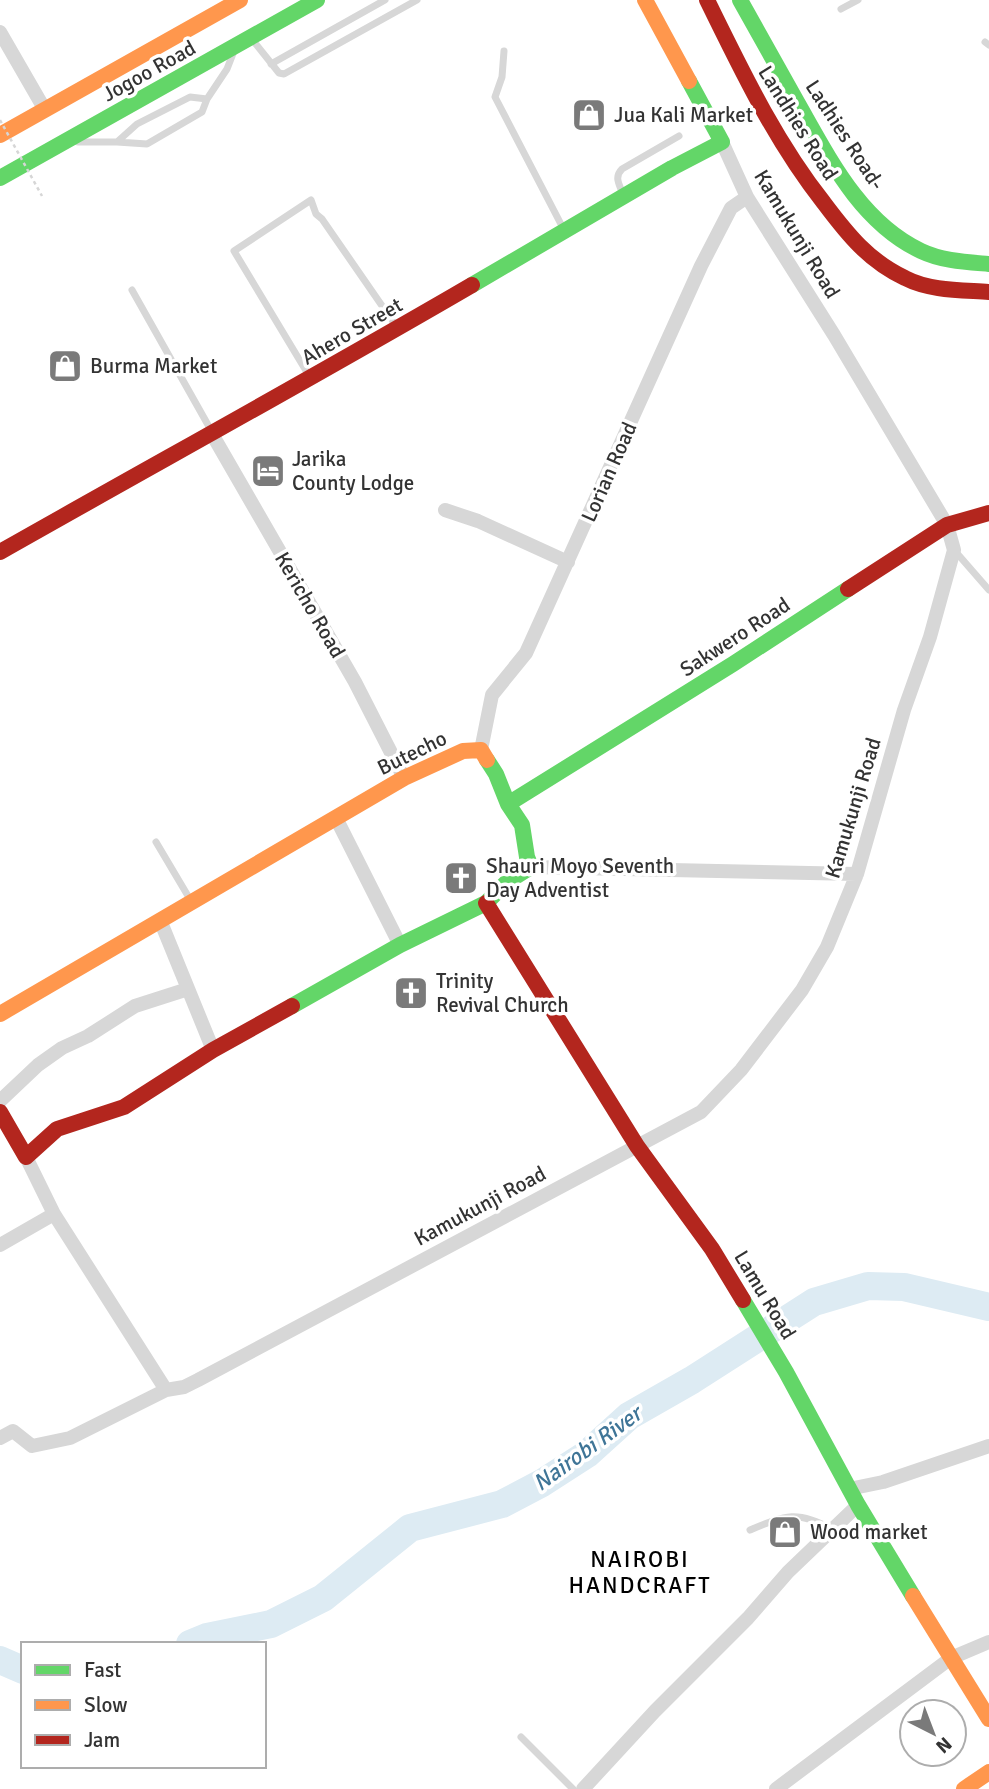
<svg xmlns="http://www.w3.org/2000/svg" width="989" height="1789" font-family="Signika,sans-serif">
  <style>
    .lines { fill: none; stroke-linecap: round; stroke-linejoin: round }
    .river { stroke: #ddebf3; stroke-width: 28 }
    .lane { stroke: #d7d7d7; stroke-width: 7 }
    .street { stroke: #d7d7d7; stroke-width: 14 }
    .fast { stroke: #63d668; stroke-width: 16 }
    .slow { stroke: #ff974d; stroke-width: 16 }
    .jam { stroke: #b3261e; stroke-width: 16 }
    .path-bridge { stroke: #d6d6d6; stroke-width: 2.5; stroke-dasharray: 3.5 3.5; stroke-linecap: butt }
    .labels { text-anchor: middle; stroke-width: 7; stroke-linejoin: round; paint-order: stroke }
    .street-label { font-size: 21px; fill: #333; stroke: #fff }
    .poi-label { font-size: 21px; fill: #333; stroke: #fff; text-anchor: start }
    .water-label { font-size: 23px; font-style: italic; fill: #3f7597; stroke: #fff }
    .neighbourhood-label { font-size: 23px; letter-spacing: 2px; fill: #000; stroke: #fff }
  </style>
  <rect width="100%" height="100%" fill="#fff"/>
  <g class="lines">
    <path class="river" d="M 190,1644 L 207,1637 L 271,1624 L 323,1598 L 410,1528 L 502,1504 L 542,1483 L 587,1454 L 629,1416 L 692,1380 L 814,1302 L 868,1286 L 904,1287 L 989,1307
      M 0,1660 L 23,1670"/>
    <path class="lane" d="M 841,9 L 858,0
      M 251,38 L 279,73 L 284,74 L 417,0
      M 985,42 L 989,45
      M 504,51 L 502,77 L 495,97 L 564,230
      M 271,64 L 385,0
      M 78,142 L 117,142 L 137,124 L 190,97 L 207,99 L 227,69 L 234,51
      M 117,142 L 147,144 L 202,112 L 207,99
      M 623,194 C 619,184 614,177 622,169 L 679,136
      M 132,290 L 212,432
      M 311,379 L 234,251 L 311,200 L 316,214 L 322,219 L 396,326
      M 955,551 L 989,590
      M 156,842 L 191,901
      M 750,1530 C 786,1515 797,1510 832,1529
      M 521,1737 L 573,1789"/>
    <path class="street" d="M 0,32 L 45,110
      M 212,434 L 355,682 L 404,778
      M 445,510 L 478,521 L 568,562
      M 481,750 L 492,695 L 526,653 L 701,266 L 731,208 L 747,197
      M 336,818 L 400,945
      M 531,867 L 857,874
      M 160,920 L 213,1050
      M 0,1101 L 38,1065 L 62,1048 L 88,1036 L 135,1006 L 188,989
      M 26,1157 L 54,1214 L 166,1390
      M 0,1245 L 54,1214
      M 0,1438 L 13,1431 L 32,1446 L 70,1438 L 166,1390 L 184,1387 L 198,1380 L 701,1112 L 741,1070 L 802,990 L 827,947 L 857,874 L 904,710 L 930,637 L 954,550 L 947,525 L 834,335 L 747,197 L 722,142
      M 849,1489 L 883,1482 L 989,1446
      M 583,1789 L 655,1711 L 748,1618 L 788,1572 L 858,1505
      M 776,1789 L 951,1658 L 989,1642"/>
    <path class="fast" d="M 740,0 C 759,34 778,68 797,102 C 829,158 860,222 921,251 C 942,261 966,262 989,264
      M 0,178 L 317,0
      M 472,285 L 672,168 L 722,142 L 689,81
      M 508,804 L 733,664 L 848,589
      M 292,1006 L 400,945 L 486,903 L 507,882 L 531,867 L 527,857 L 522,825 L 508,804 L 496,774 L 487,760
      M 743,1300 L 786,1372 L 858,1505 L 913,1596"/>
    <path class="slow" d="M 645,0 L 689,81
      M 0,135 L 240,0
      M 0,1014 L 404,778 L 463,751 L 481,750 L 487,760
      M 913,1596 L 989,1719
      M 964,1789 L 989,1772"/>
    <path class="jam" d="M 707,0 C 742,71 775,141 824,203 C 848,235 869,261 905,278 C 930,291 962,290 989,292
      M 0,552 C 157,463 316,376 472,285
      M 848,589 L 947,525 L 989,513
      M 486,903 L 637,1146 L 712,1249 L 743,1300
      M 0,1112 L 26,1157 L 57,1129 L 124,1107 L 213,1050 L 292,1006"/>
    <path class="path-bridge" d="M 0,120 L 42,196"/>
  </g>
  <defs>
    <g id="shop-square" transform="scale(1.75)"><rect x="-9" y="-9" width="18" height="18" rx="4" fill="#7a7a7a" stroke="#fff"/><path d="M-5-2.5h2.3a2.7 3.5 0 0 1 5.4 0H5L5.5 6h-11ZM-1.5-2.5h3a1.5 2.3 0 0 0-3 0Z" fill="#fff"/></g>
    <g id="hotel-square" transform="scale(1.75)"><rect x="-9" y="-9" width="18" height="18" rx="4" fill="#7a7a7a" stroke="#fff"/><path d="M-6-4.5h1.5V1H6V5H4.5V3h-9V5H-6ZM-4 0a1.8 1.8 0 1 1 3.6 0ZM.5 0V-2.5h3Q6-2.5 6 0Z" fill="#fff"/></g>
    <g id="church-square" transform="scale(1.75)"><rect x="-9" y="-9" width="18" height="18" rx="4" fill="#7a7a7a" stroke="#fff"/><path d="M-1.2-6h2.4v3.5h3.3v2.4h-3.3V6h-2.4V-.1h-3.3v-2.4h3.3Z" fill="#fff"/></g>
  </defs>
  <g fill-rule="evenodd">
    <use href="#shop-square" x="589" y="115"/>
    <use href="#shop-square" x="65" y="366"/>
    <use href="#hotel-square" x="268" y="471"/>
    <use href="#church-square" x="461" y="878"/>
    <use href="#church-square" x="411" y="993"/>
    <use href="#shop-square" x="785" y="1532"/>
  </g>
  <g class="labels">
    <g class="street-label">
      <text transform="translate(149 71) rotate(-29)" y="7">Jogoo Road</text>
      <text transform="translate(798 123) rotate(58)" y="7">Landhies Road</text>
      <text transform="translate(845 135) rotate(57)" y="7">Ladhies Road-</text>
      <text transform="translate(797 234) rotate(59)" y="7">Kamukunji Road</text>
      <text transform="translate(352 331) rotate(-30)" y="7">Ahero Street</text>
      <text transform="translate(609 472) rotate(-66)" y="7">Lorian Road</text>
      <text transform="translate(310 605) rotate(60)" y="7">Kericho Road</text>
      <text transform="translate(735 637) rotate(-33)" y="7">Sakwero Road</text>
      <text transform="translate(412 753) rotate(-26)" y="7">Butecho</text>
      <text transform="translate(853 808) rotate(-73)" y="7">Kamukunji Road</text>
      <text transform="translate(480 1206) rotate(-28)" y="7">Kamukunji Road</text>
      <text transform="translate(765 1295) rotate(59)" y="7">Lamu Road</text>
    </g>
    <g class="poi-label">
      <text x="614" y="122">Jua Kali Market</text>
      <text x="90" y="373">Burma Market</text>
      <text x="292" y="466">Jarika<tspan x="292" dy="24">County Lodge</tspan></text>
      <text x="486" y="873">Shauri Moyo Seventh<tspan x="486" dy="24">Day Adventist</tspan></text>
      <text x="436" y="988">Trinity<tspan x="436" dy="24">Revival Church</tspan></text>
      <text x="810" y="1539">Wood market</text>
    </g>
    <g class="water-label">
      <text transform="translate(587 1448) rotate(-36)" y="8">Nairobi River</text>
    </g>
    <g class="neighbourhood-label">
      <text x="640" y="1567">NAIROBI<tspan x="640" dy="26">HANDCRAFT</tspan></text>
    </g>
  </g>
  <rect x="21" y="1642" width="245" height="126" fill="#ffffff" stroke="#adadad" stroke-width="2"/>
  <rect x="35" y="1665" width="35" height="10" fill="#63d668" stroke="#adadad" stroke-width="2"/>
  <text x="84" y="1677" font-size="21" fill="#333333">Fast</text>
  <rect x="35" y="1700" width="35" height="10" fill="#ff974d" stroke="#adadad" stroke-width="2"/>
  <text x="84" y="1712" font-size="21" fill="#333333">Slow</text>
  <rect x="35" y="1735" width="35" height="10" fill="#b3261e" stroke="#adadad" stroke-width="2"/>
  <text x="84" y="1747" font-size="21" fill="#333333">Jam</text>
  <g transform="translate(933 1733) rotate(138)"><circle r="33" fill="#ffffff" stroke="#adadad" stroke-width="2"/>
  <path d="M0-5L12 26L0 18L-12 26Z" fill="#7a7a7a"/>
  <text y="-10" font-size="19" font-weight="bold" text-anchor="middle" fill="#333333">N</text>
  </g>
</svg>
